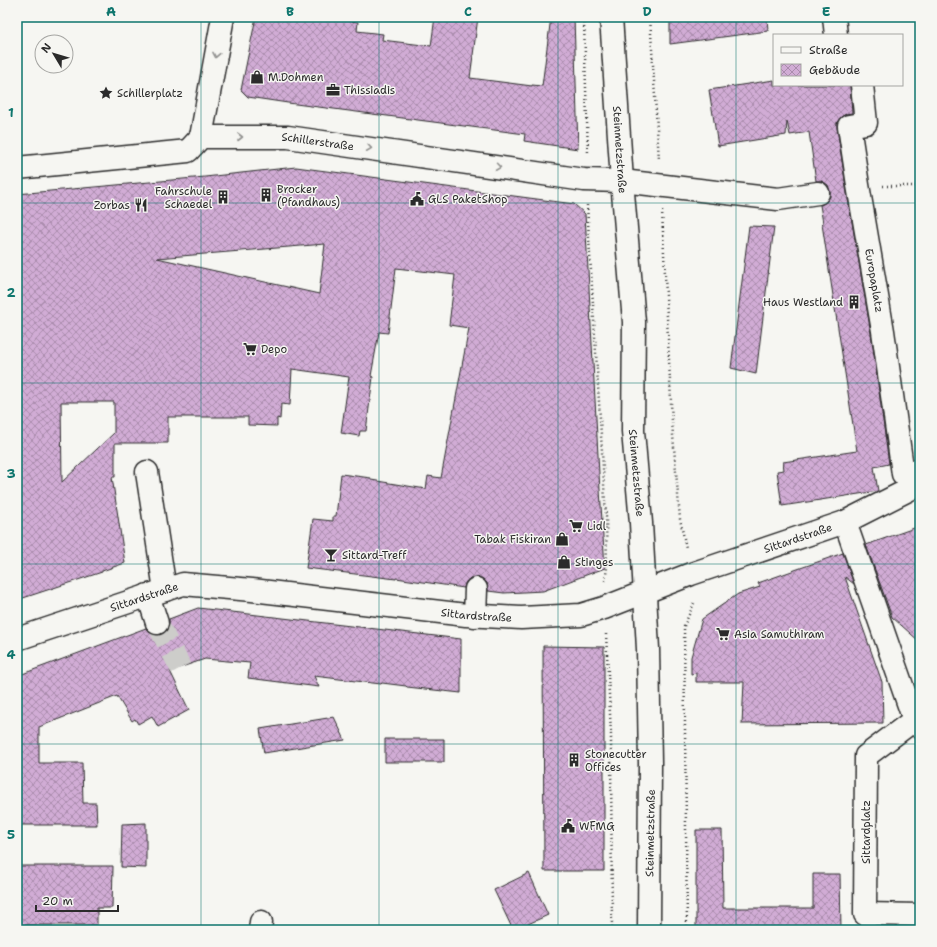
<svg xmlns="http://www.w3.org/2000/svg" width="937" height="947" font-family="'Shantell Sans',sans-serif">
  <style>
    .building { fill: url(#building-cross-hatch); stroke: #2b2b2b; fill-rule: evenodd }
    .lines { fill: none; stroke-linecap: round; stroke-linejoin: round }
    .minor-tunnel { stroke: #cdcdca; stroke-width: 22; stroke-dasharray: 22 11; stroke-linecap: butt }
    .minor-casing { stroke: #2b2b2b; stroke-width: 25 }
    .major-casing { stroke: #2b2b2b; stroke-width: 25 }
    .path { stroke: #2b2b2b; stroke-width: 2.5; stroke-dasharray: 1 3; stroke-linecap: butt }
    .minor { stroke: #f6f6f2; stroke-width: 22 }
    .major { stroke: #f6f6f2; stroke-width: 22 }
    .oneway { stroke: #90908e }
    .grid { fill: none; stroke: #0f766e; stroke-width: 1; stroke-opacity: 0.55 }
    .labels { text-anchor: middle; stroke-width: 3; stroke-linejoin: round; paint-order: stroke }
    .poi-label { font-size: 11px; fill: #2b2b2b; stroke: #f6f6f2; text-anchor: start }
    .street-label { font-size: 11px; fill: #2b2b2b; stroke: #f6f6f2 }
    .neatline { fill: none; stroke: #0f766e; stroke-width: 1.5 }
    .grid-label { font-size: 13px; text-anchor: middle; font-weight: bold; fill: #0f766e }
  </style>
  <defs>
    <pattern id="building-cross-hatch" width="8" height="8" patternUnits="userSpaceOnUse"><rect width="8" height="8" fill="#d1acd5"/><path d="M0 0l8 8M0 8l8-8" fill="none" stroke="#aa8cad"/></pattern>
  </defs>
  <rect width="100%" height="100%" fill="#f6f6f2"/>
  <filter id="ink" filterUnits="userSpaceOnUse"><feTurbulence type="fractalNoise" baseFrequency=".025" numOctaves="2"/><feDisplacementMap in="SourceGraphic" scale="8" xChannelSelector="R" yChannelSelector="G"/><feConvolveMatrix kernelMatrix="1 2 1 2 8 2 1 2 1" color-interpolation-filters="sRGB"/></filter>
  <g filter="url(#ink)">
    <path class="building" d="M256,17H323L358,22L357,31L383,34L382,40L431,46L435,17H478L470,78L532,86V85L542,86L551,17H574L578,149L524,141L525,134L288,103L248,97L241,90Z
      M670,17H767L768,31L670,44Z
      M774,80V85H850L852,113L846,114L841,117L837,122V128L846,187L871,333L889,464L874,467L878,491L782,506L777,471L784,470L783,462L857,451L822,224L823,223L820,205L826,202L830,197V192L828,185L822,181H816L809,132L790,135L787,121L786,135L718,146L709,90Z
      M296,167L574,204L585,214L599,474L605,568L543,591L504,593L488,591L487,583L483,579L477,577L470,578L466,582L464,588L396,578V579L306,568L313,519L333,521V516H336L341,474L371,478V480L426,489L428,476L441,478L469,328L449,325L455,275L396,268L388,333L379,332L371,376L373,377L366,431H360L359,436L341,433L349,377L292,369L290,405L281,404L280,419L277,418V426L248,425V417H168V443H115V477H112L125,563L102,571V572L17,600V194L205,177ZM325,244L319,294L157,258ZM61,402H114V433L62,482Z
      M749,226L774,227L756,374L731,368Z
      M920,526V642L892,617L866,545Z
      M843,553L854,584L845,577L882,682L883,723L742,724L744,682H696V673L691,674V657L702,619L738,594L760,587L758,583Z
      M198,608L461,639V693L407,687L406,686L382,683L381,684L314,676L319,687L248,678L250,663L205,659L170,671L189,710L158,727L152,716L138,724L135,719L132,721L117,696L39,727V763H82L83,803H96L97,825H17V676L146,628L149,632L154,635H161L166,631L169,626V619Z
      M543,646L604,647V871H544Z
      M334,717L345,740L264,753L260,729Z
      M385,739H444V762H385Z
      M146,823V868L121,867L122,824Z
      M696,830H722L723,908H813V874H840L841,930H696Z
      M17,866H113L112,908H97V925H17Z
      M529,873L548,915L515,930H513L494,890Z"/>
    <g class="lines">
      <path class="minor-tunnel" d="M157,623L181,668"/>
      <g class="minor-casing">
        <g id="minor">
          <path d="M834,17L836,35"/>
          <path id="s1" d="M862,85L866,123L849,126L858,185L883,331L903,474L920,470"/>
          <path d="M201,137L223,17"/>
          <path id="s2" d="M17,168L188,151L201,137H288L584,180L622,181L778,199L818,193"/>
          <path d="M147,472L165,590"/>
          <path d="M845,522L914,720L920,727"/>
          <path d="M148,595L157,623"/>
          <path d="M475,616L476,589"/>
          <path id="s3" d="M17,639L183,584L252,590L466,615L521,618L581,615L604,608L691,574L845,522L920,484"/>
          <path d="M914,720L866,756L865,914L920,915"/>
          <path d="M260,930L261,922"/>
        </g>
      </g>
      <g class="major-casing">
        <g id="major">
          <path id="s4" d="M611,17L622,181L634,322L633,431L641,523L648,649L650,763L649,930"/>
        </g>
      </g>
      <path class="path" d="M650,17L659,160
        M584,23L588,154
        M883,186H920
        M587,205L606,517L607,568L605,581
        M662,211L672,423L680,519L686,548
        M606,634L611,733L612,930
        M687,930L684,626L695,601"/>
      <use href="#minor" class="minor"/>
      <use href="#major" class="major"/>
    </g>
    <defs><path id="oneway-chevron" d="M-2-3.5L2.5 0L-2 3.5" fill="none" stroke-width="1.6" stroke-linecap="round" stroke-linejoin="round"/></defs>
    <g class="oneway">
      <use href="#oneway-chevron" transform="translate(216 55) rotate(100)"/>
      <use href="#oneway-chevron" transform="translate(240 137)"/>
      <use href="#oneway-chevron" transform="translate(369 148) rotate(8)"/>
      <use href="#oneway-chevron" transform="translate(498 167) rotate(8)"/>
    </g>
  </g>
  <path class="grid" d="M201,17V930M379,17V930M558,17V930M736,17V930M17,203H920M17,383H920M17,564H920M17,744H920"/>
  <defs>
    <g id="shop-bare" transform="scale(1.08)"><path d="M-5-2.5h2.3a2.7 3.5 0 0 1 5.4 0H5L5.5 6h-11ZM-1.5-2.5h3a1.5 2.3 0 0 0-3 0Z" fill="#2b2b2b" stroke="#f6f6f2" stroke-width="2.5" paint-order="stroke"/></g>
    <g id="office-bare" transform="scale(1.08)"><path d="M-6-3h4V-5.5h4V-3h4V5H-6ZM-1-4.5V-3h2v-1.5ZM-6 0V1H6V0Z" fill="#2b2b2b" stroke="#f6f6f2" stroke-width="2.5" paint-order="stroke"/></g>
    <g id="sight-bare" transform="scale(1.08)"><path d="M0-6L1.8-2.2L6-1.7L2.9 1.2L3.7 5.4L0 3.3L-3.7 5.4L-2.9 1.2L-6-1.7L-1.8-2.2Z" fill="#2b2b2b" stroke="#f6f6f2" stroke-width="2.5" paint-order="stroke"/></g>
    <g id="building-bare" transform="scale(1.08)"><path d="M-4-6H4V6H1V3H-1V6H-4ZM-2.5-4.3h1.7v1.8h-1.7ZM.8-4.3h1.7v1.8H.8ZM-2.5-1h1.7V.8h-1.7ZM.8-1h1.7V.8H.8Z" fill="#2b2b2b" stroke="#f6f6f2" stroke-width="2.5" paint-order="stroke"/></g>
    <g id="civic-bare" transform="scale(1.08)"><path d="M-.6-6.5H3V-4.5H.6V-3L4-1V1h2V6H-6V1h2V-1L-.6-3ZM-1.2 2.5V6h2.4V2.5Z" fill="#2b2b2b" stroke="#f6f6f2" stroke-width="2.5" paint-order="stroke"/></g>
    <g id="restaurant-bare" transform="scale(1.08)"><path d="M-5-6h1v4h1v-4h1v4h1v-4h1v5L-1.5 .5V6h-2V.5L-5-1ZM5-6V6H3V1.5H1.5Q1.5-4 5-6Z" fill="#2b2b2b" stroke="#f6f6f2" stroke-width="2.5" paint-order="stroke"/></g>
    <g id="supermarket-bare" transform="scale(1.08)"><path d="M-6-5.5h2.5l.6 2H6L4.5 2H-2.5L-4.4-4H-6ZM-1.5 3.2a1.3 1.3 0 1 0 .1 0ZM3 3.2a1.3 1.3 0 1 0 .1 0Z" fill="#2b2b2b" stroke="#f6f6f2" stroke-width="2.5" paint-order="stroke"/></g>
    <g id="bar-bare" transform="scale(1.08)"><path d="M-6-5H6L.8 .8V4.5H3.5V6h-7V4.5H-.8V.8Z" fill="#2b2b2b" stroke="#f6f6f2" stroke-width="2.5" paint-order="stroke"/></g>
  </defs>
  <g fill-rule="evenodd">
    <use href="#shop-bare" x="257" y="77"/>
    <use href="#office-bare" x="333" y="90"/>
    <use href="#sight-bare" x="106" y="93"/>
    <use href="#building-bare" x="266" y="195"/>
    <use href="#building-bare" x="223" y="197"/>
    <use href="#civic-bare" x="417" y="199"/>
    <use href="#restaurant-bare" x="141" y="205"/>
    <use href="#building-bare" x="854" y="302"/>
    <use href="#supermarket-bare" x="250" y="349"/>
    <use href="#supermarket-bare" x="576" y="526"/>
    <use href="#shop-bare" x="562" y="539"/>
    <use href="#bar-bare" x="331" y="555"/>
    <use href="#shop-bare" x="564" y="562"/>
    <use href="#supermarket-bare" x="723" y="634"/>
    <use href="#building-bare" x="574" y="760"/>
    <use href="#civic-bare" x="568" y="826"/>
  </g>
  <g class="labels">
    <g class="poi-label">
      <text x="268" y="81">M.Dohmen</text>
      <text x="344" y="94">Thissiadis</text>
      <text x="117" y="97">Schillerplatz</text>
      <text x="277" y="193">Brocker<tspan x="277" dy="13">(Pfandhaus)</tspan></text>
      <text x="212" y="195" text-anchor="end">Fahrschule<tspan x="212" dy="13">Schaedel</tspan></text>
      <text x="428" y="203">GLS PaketShop</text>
      <text x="130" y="209" text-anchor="end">Zorbas</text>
      <text x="843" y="306" text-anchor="end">Haus Westland</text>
      <text x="261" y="353">Depo</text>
      <text x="587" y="530">Lidl</text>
      <text x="551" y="543" text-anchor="end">Tabak Fiskiran</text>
      <text x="342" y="559">Sittard-Treff</text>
      <text x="575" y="566">Stinges</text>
      <text x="734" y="638">Asia Samuthiram</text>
      <text x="585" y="758">Stonecutter<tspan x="585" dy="13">Offices</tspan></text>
      <text x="579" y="830">WFMG</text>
    </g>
    <g class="street-label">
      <text dy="4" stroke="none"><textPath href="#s2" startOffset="308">Schillerstraße</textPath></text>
      <text dy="4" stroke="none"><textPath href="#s4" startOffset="133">Steinmetzstraße</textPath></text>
      <text dy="4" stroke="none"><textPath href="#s1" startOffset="212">Europaplatz</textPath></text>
      <text dy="4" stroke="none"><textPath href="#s4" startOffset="457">Steinmetzstraße</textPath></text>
      <text dy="4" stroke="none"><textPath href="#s3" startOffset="805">Sittardstraße</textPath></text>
      <text dy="4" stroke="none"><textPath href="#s3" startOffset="134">Sittardstraße</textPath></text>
      <text dy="4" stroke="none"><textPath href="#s3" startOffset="470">Sittardstraße</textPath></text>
      <text transform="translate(866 832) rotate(-90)" y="4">Sittardplatz</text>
      <text transform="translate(650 833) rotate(-89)" y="4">Steinmetzstraße</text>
    </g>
  </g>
  <rect width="937" height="947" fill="none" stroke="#f6f6f2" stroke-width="44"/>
  <rect x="773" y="34" width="130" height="52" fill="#f6f6f2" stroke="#a5a5a2"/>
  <rect x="781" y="47" width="20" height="6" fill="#f6f6f2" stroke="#a5a5a2"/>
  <text x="809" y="54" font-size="12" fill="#2b2b2b">Straße</text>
  <rect x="781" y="64" width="20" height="12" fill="url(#building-cross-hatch)" stroke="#a5a5a2"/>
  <text x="809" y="74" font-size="12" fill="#2b2b2b">Gebäude</text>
  <g transform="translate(54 54) rotate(308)"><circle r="19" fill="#f6f6f2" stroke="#a5a5a2"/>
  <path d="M0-3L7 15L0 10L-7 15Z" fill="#2b2b2b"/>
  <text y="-6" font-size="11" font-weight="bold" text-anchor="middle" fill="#2b2b2b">N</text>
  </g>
  <path d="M36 905v6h82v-6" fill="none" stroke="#2b2b2b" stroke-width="2"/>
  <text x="42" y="905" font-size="12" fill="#2b2b2b" stroke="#f6f6f2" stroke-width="3" paint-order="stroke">20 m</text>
  <rect x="22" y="22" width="893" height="903" class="neatline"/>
  <g class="grid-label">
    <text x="111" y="16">A</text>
    <text x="290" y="16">B</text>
    <text x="468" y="16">C</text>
    <text x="647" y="16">D</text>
    <text x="826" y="16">E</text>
    <text x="11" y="117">1</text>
    <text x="11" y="297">2</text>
    <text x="11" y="478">3</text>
    <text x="11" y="659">4</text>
    <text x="11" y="839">5</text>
  </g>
</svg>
